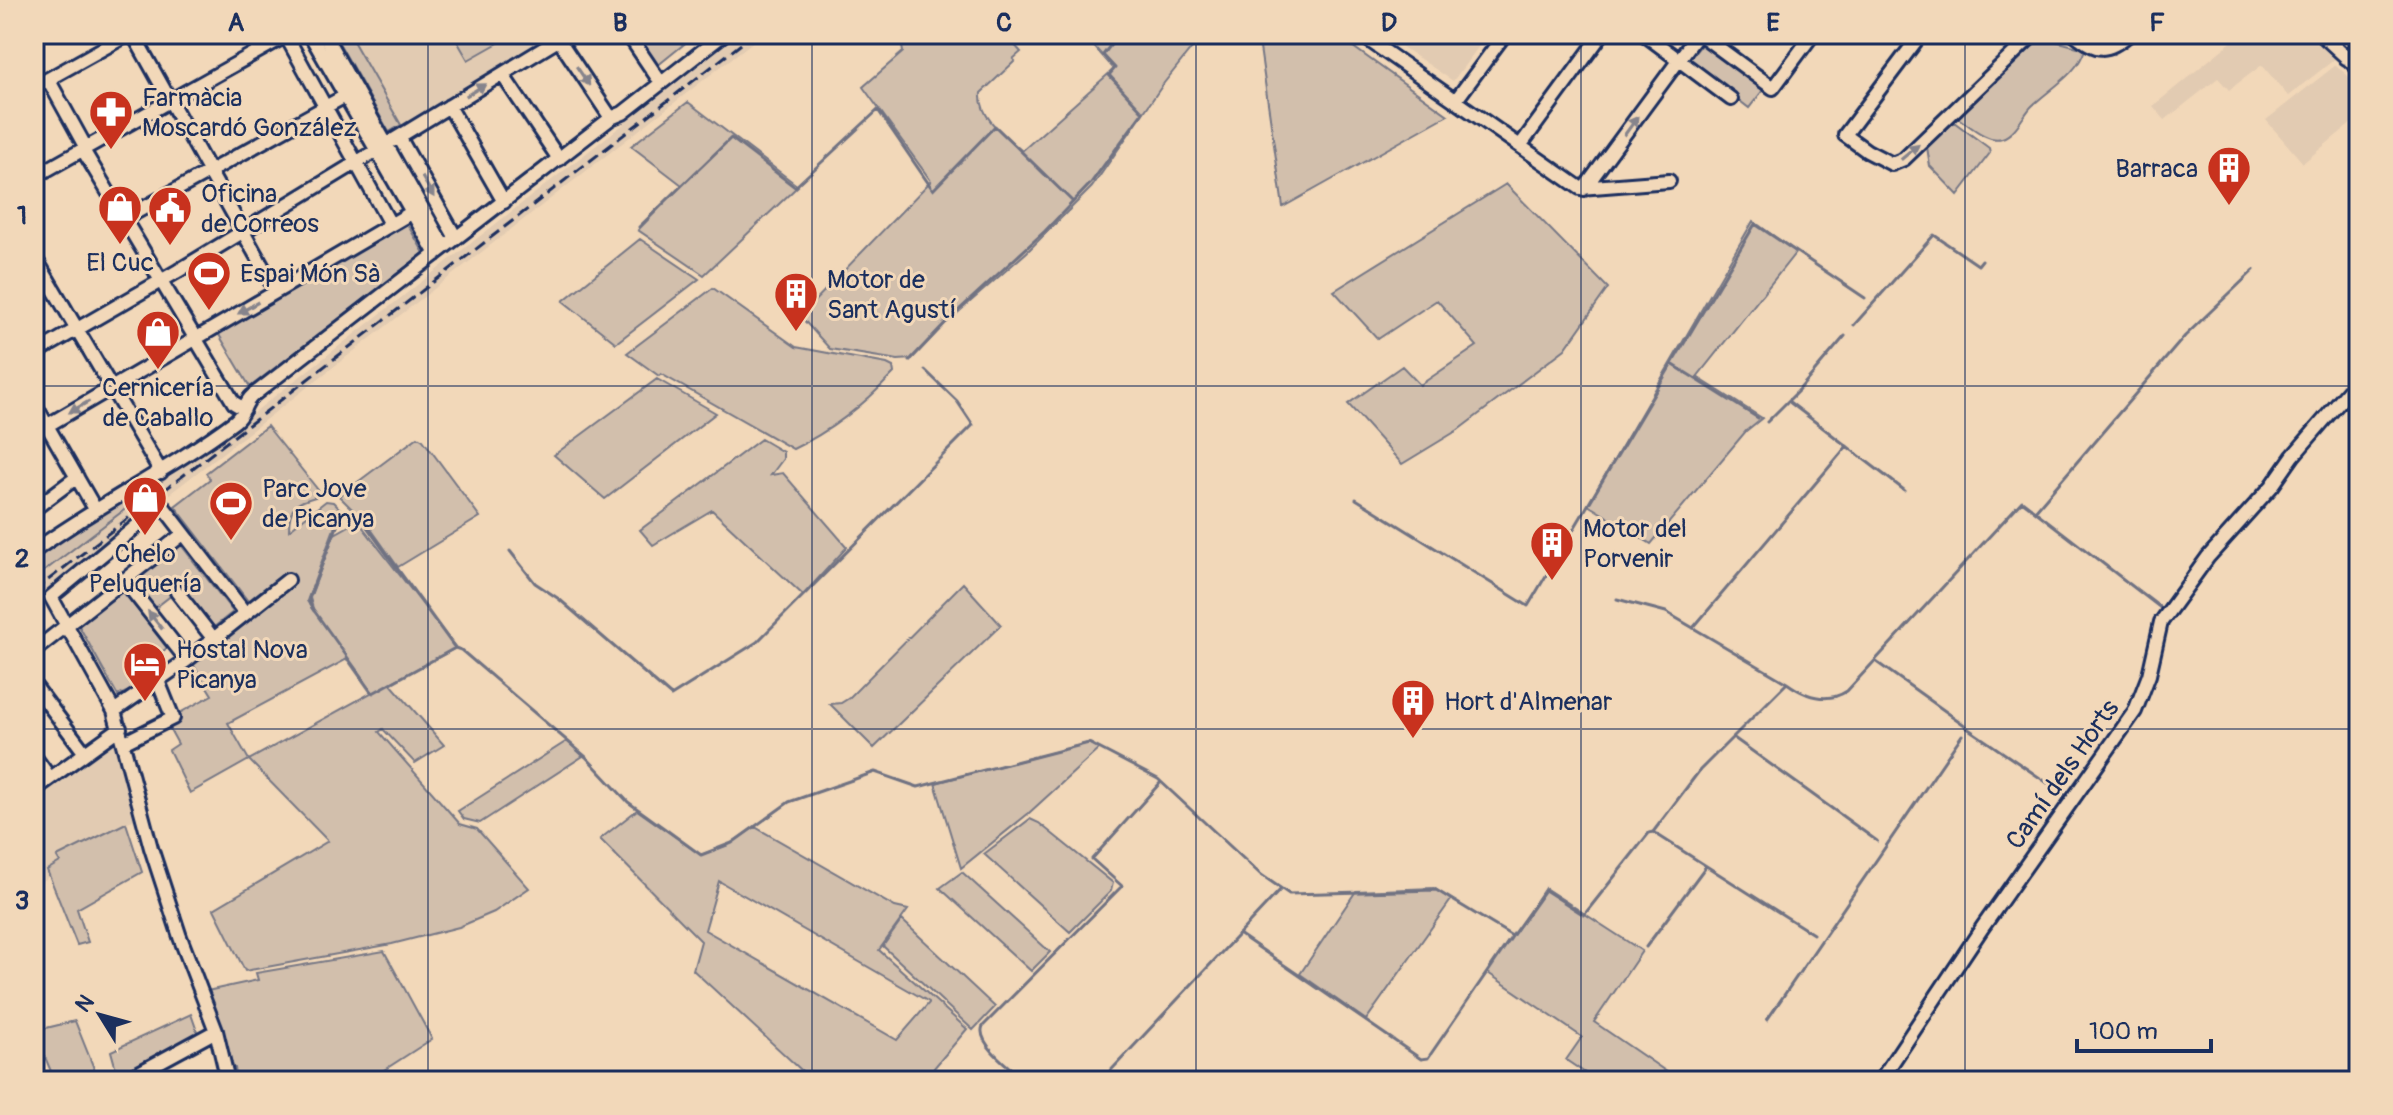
<svg xmlns="http://www.w3.org/2000/svg" width="2393" height="1115" font-family="Pangolin,sans-serif">
  <style>
    .built { fill: #e2cbb2 }
    .green { fill: #d2bfac; stroke: #767785; stroke-width: 2; fill-rule: evenodd }
    .lines { fill: none; stroke-linecap: round; stroke-linejoin: round }
    .stream { stroke: #707282; stroke-width: 3 }
    .minor-casing { stroke: #1b2f5e; stroke-width: 18 }
    .minor { stroke: #f2d8b9; stroke-width: 12 }
    .rail { stroke: #1b2f5e; stroke-width: 3; stroke-dasharray: 12 6; stroke-linecap: butt }
    .oneway { fill: #86848c }
    .grid { fill: none; stroke: #1b2f5e; stroke-width: 2; stroke-opacity: 0.55 }
    .labels { text-anchor: middle; stroke-width: 6; stroke-linejoin: round; paint-order: stroke }
    .poi-label { font-size: 26px; fill: #1b2f5e; stroke: #f2d8b9; text-anchor: start }
    .street-label { font-size: 26px; fill: #1b2f5e; stroke: #f2d8b9 }
    .neatline { fill: none; stroke: #1b2f5e; stroke-width: 3 }
    .grid-label { font-size: 26px; text-anchor: middle; font-weight: bold; fill: #1b2f5e }
  </style>
  <rect width="100%" height="100%" fill="#f2d8b9"/>
  <filter id="ink" filterUnits="userSpaceOnUse"><feTurbulence type="fractalNoise" baseFrequency=".0125" numOctaves="2"/><feDisplacementMap in="SourceGraphic" scale="16" xChannelSelector="R" yChannelSelector="G"/><feConvolveMatrix kernelMatrix="1 2 1 2 8 2 1 2 1" color-interpolation-filters="sRGB"/></filter>
  <g filter="url(#ink)">
    <path class="built" d="M349,34H547L550,38L401,125Z
      M739,34H763L34,599V579L252,414Z
      M1383,34H1488L1453,81Z
      M2241,34H2307L2335,59L2288,96L2262,65L2229,90L2218,78L2165,120L2153,106Z
      M2336,65L2359,86V117L2303,163L2266,120Z
      M120,728L142,818L130,821L57,856L60,862L51,875L34,888V790Z"/>
    <path class="green" d="M334,34H349L401,125L389,132Z
      M453,34H514L468,60Z
      M635,34H692L693,37L657,66Z
      M900,34H1005L1021,52L1013,59L1015,61L981,93C979,118 1005,136 1022,151L1114,69L1083,34H1203L1164,83L1092,187L1027,252L945,324L912,359L898,360L830,349L800,316L931,181L863,87L903,52Z
      M1258,34H1335L1448,115L1283,207Z
      M2041,37L2085,49C2078,74 2049,89 2031,107C2023,116 2014,135 2002,138C1988,143 1969,125 1958,118Z
      M1705,40L1766,86L1749,108L1688,61Z
      M688,102L798,186L704,275L638,230L682,185L631,146Z
      M1954,122L1989,148L1990,153L1958,195L1930,166L1927,147Z
      M1506,184L1608,288L1565,349L1458,430L1402,464L1348,404L1402,366L1420,385L1477,346L1437,300L1378,339L1334,291Z
      M1753,221L1796,252L1697,377L1762,418L1746,431L1651,544L1588,505Z
      M406,222L424,253L250,387L218,333Z
      M640,239L699,279L616,343L563,301Z
      M713,288L796,347L887,364L893,367L894,373C865,404 831,431 793,449L661,374L659,376L627,353Z
      M657,379L716,413L605,499L554,455Z
      M267,426L322,495C300,502 289,501 289,530L326,501L333,502L341,510L307,601L314,612L310,598L333,535L358,521L456,648L390,683L444,745L415,763L383,729L379,732L460,824L477,829L529,888L494,912L459,927L392,944L245,971L214,909L328,841L249,760L190,793L169,750L178,744L167,724L176,715L212,695L191,661L291,584L283,574L248,601L175,506L210,479L206,473ZM347,659L371,693L249,760L228,723Z
      M418,437L423,440L480,517L398,567L368,525L339,496Z
      M761,439L783,452V459L771,475L783,473L847,547L803,595L712,510L653,545L640,530Z
      M159,481H162L34,579V557L91,519Z
      M181,545L233,612L209,631L177,591L155,608L133,581Z
      M963,583L1001,625L874,748L830,704L841,703L849,698Z
      M122,590L167,648L143,666L151,676L137,687L118,696L78,624Z
      M567,741L583,756L480,823L464,819L458,811Z
      M1088,743L1099,749L1029,813L961,868L935,783Z
      M637,810L701,855L730,844L755,827L895,907L908,910L879,950L967,1029L923,1081H813L693,970L701,941L600,839ZM719,881L929,1002V1003L897,1040L705,930Z
      M1030,819L1039,823L1113,883L1111,891L1070,932L984,854Z
      M126,823L142,872L77,909L88,942L77,945L47,870L60,862L57,857Z
      M962,872L1050,952L1031,971L940,888Z
      M1434,888L1451,900L1366,1020L1300,974L1356,891Z
      M1545,888L1642,951L1594,1022L1680,1081H1597L1566,1060L1582,1037L1488,973Z
      M902,920L995,1007L973,1030L883,946Z
      M384,951L432,1039L367,1081H237L235,1068H231L229,1055L207,991L258,980L256,973Z
      M191,1014L199,1037L119,1080L111,1051Z
      M75,1021L99,1081H55L34,1031Z"/>
    <g class="lines">
      <path class="stream" d="M639,227L731,138L795,187L878,110L933,190L995,126L1073,202
        M1854,325L1934,235L1978,265L1982,260
        M909,361L948,320L1045,231L1091,183L1143,112L1109,75L1115,68L1103,55L1119,34
        M1672,364L1758,418
        M1788,401L1904,490
        M1767,422L1798,391L1845,336
        M1356,499L1528,606L1755,224L1865,298
        M2035,511L2185,336L2254,270
        M2236,517L2247,505
        M510,551L535,583L559,599L671,696L757,642L973,425L957,401L925,370
        M1617,599L1666,612L1787,683
        M1693,628L1847,446
        M455,648L357,513L342,514L309,598L310,605L373,693L455,648L461,650L586,757L628,802L701,855L732,843L789,802L875,772L918,787L1089,743L1158,779L1260,874L1289,894L1436,890L1512,936L1545,890L1584,915L1649,833L1653,832L1700,770L1787,683C1805,696 1827,704 1847,691L2022,501L2162,609L2176,591
        M1875,661L1966,726
        M1967,728L2068,797
        M2111,735L2129,708L2139,684L2152,636
        M1734,738L1877,841
        M1653,832L1813,934
        M1239,934L1421,1059L1428,1058L1512,936
        M1646,947L1706,866
        M1767,1020L1962,735
        M1026,1081C1013,1070 975,1043 983,1026L1122,886L1092,859L1161,782
        M1101,1081L1281,889"/>
      <g class="minor-casing">
        <path id="minor" d="M133,34L276,291
          M285,34L390,224
          M310,34L436,254
          M324,34L444,247
          M555,34L611,118
          M628,34L657,77
          M1360,34L1580,188L1669,181
          M1644,34L1731,99
          M1700,34L1773,88L1813,34
          M1921,34L1845,135L1867,151L1892,164L1904,159L2034,34
          M2075,34C2098,52 2106,53 2129,34
          M2321,34L2359,69
          M2346,58L2359,45
          M502,74L559,159
          M48,79L86,148
          M34,87L129,34
          M1456,100L1505,34
          M449,106L504,202
          M399,137L456,238
          M1520,146L1602,34
          M83,150L234,403L244,409
          M34,177L289,34
          M1584,189L1698,34
          M124,219L356,90
          M34,256L161,472
          M34,354L178,271L558,40
          M34,403L95,509
          M48,425L421,207
          M34,509L77,477
          M34,551C99,504 171,469 235,421C244,414 244,403 252,396L611,118L623,113L724,34
          M124,580L187,660
          M177,592L209,633
          M34,651L183,534
          M34,685L85,753
          M114,711L187,660L288,580
          M123,743L173,718L158,681
          M34,756L50,778
          M34,790L120,728
          M124,1081L216,1031
          M228,1081L216,1031L180,937L151,848L114,711L51,597L162,505L245,613
          M1880,1081L1982,928L2135,711L2149,675L2161,622L2208,557L2272,486L2293,456L2359,379"/>
      </g>
      <use href="#minor" class="minor"/>
      <path class="rail" d="M34,591L754,34"/>
    </g>
    <defs><path id="oneway-solid" d="M-6-.8H1V-3.2L6.5 0L1 3.2V.8H-6Z" transform="scale(2)"/></defs>
    <g class="oneway">
      <use href="#oneway-solid" transform="translate(583 76) rotate(56)"/>
      <use href="#oneway-solid" transform="translate(476 90) rotate(-31)"/>
      <use href="#oneway-solid" transform="translate(1631 126) rotate(-54)"/>
      <use href="#oneway-solid" transform="translate(1910 152) rotate(-40)"/>
      <use href="#oneway-solid" transform="translate(428 187) rotate(60)"/>
      <use href="#oneway-solid" transform="translate(248 308) rotate(150)"/>
      <use href="#oneway-solid" transform="translate(79 407) rotate(150)"/>
      <use href="#oneway-solid" transform="translate(155 620) rotate(-128)"/>
    </g>
  </g>
  <path class="grid" d="M428,34V1081M812,34V1081M1196,34V1081M1581,34V1081M1965,34V1081M34,386H2359M34,729H2359"/>
  <defs>
    <g id="pharmacy-pin" transform="scale(2.3)"><path d="M0 17L-7.5 6A9.5 9.5 0 1 1 7.5 6Z" fill="#c8321e" stroke="#f2d8b9"/><path d="M-2-6h4v4h4v4h-4v4h-4v-4h-4v-4h4Z" fill="#fff"/></g>
    <g id="building-pin" transform="scale(2.3)"><path d="M0 17L-7.5 6A9.5 9.5 0 1 1 7.5 6Z" fill="#c8321e" stroke="#f2d8b9"/><path d="M-4-6H4V6H1V3H-1V6H-4ZM-2.5-4.3h1.7v1.8h-1.7ZM.8-4.3h1.7v1.8H.8ZM-2.5-1h1.7V.8h-1.7ZM.8-1h1.7V.8H.8Z" fill="#fff"/></g>
    <g id="shop-pin" transform="scale(2.3)"><path d="M0 17L-7.5 6A9.5 9.5 0 1 1 7.5 6Z" fill="#c8321e" stroke="#f2d8b9"/><path d="M-5-2.5h2.3a2.7 3.5 0 0 1 5.4 0H5L5.5 6h-11ZM-1.5-2.5h3a1.5 2.3 0 0 0-3 0Z" fill="#fff"/></g>
    <g id="civic-pin" transform="scale(2.3)"><path d="M0 17L-7.5 6A9.5 9.5 0 1 1 7.5 6Z" fill="#c8321e" stroke="#f2d8b9"/><path d="M-.6-6.5H3V-4.5H.6V-3L4-1V1h2V6H-6V1h2V-1L-.6-3ZM-1.2 2.5V6h2.4V2.5Z" fill="#fff"/></g>
    <g id="stadium-pin" transform="scale(2.3)"><path d="M0 17L-7.5 6A9.5 9.5 0 1 1 7.5 6Z" fill="#c8321e" stroke="#f2d8b9"/><path d="M0-5a6.5 5 0 1 0 0 10a6.5 5 0 1 0 0-10ZM-3.5-1.8h7v3.6h-7Z" fill="#fff"/></g>
    <g id="hotel-pin" transform="scale(2.3)"><path d="M0 17L-7.5 6A9.5 9.5 0 1 1 7.5 6Z" fill="#c8321e" stroke="#f2d8b9"/><path d="M-6-4.5h1.5V1H6V5H4.5V3h-9V5H-6ZM-4 0a1.8 1.8 0 1 1 3.6 0ZM.5 0V-2.5h3Q6-2.5 6 0Z" fill="#fff"/></g>
  </defs>
  <g fill-rule="evenodd">
    <use href="#pharmacy-pin" x="111" y="112"/>
    <use href="#building-pin" x="2229" y="168"/>
    <use href="#shop-pin" x="120" y="207"/>
    <use href="#civic-pin" x="170" y="208"/>
    <use href="#stadium-pin" x="209" y="273"/>
    <use href="#building-pin" x="796" y="294"/>
    <use href="#shop-pin" x="158" y="332"/>
    <use href="#shop-pin" x="145" y="498"/>
    <use href="#stadium-pin" x="231" y="503"/>
    <use href="#building-pin" x="1552" y="543"/>
    <use href="#hotel-pin" x="145" y="664"/>
    <use href="#building-pin" x="1413" y="701"/>
  </g>
  <g class="labels">
    <g class="poi-label">
      <text x="142" y="106">Farmàcia<tspan x="142" dy="30">Moscardó González</tspan></text>
      <text x="2198" y="177" text-anchor="end">Barraca</text>
      <text x="201" y="202">Oficina<tspan x="201" dy="30">de Correos</tspan></text>
      <text x="120" y="271" text-anchor="middle">El Cuc</text>
      <text x="240" y="282">Espai Món Sà</text>
      <text x="827" y="288">Motor de<tspan x="827" dy="30">Sant Agustí</tspan></text>
      <text x="158" y="396" text-anchor="middle">Cernicería<tspan x="158" dy="30">de Caballo</tspan></text>
      <text x="262" y="497">Parc Jove<tspan x="262" dy="30">de Picanya</tspan></text>
      <text x="1583" y="537">Motor del<tspan x="1583" dy="30">Porvenir</tspan></text>
      <text x="145" y="562" text-anchor="middle">Chelo<tspan x="145" dy="30">Peluquería</tspan></text>
      <text x="176" y="658">Hostal Nova<tspan x="176" dy="30">Picanya</tspan></text>
      <text x="1444" y="710">Hort d'Almenar</text>
    </g>
    <g class="street-label">
      <text transform="translate(2062 774) rotate(-55)" y="9">Camí dels Horts</text>
    </g>
  </g>
  <rect width="2393" height="1115" fill="none" stroke="#f2d8b9" stroke-width="88"/>
  <g transform="translate(100 1015) rotate(307)" stroke="#f2d8b9" stroke-width="6" paint-order="stroke">
  <path d="M0-6L14 30L0 20L-14 30Z" fill="#1b2f5e"/>
  <text y="-12" font-size="22" font-weight="bold" text-anchor="middle" fill="#1b2f5e">N</text>
  </g>
  <path d="M2077 1039v12h134v-12" fill="none" stroke="#1b2f5e" stroke-width="4"/>
  <text x="2089" y="1039" font-size="24" fill="#1b2f5e" stroke="#f2d8b9" stroke-width="6" paint-order="stroke">100 m</text>
  <rect x="44" y="44" width="2305" height="1027" class="neatline"/>
  <g class="grid-label">
    <text x="236" y="31">A</text>
    <text x="620" y="31">B</text>
    <text x="1004" y="31">C</text>
    <text x="1389" y="31">D</text>
    <text x="1773" y="31">E</text>
    <text x="2157" y="31">F</text>
    <text x="22" y="224">1</text>
    <text x="22" y="567">2</text>
    <text x="22" y="909">3</text>
  </g>
</svg>
